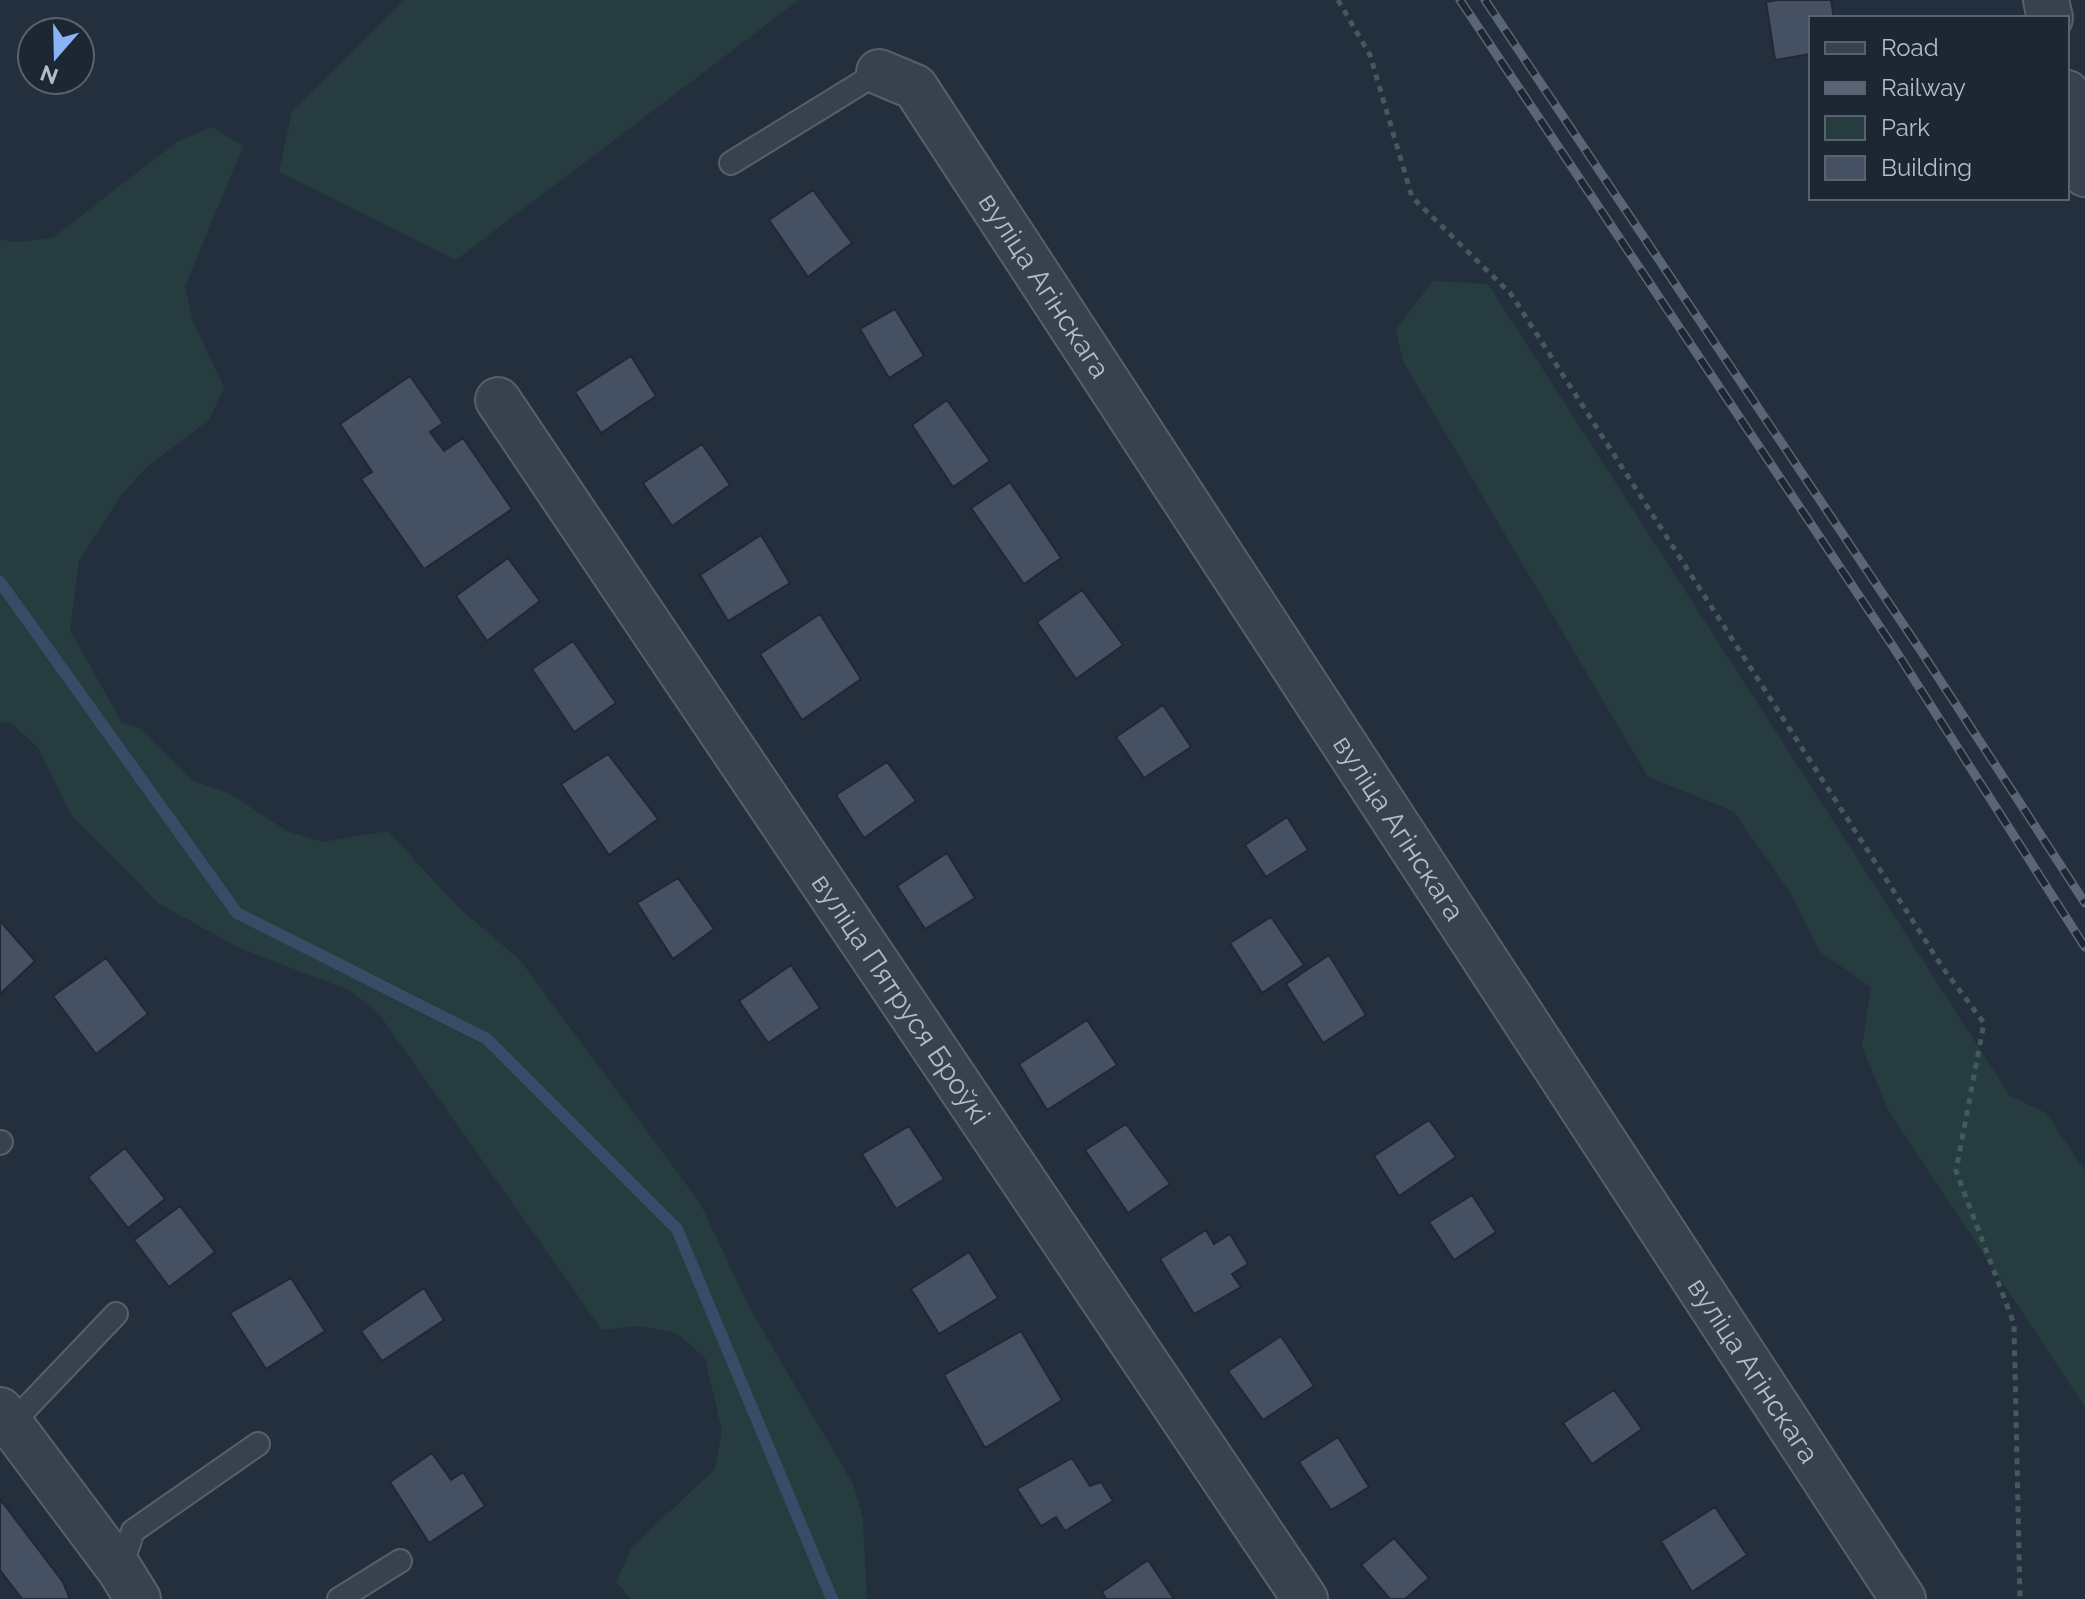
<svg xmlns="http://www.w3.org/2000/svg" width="2085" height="1599" font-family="Raleway,sans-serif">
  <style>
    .green { fill: #263c3f }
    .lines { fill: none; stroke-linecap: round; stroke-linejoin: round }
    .stream { stroke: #394c67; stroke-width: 12 }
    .building { fill: #455162; stroke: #1f2835; stroke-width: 2 }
    .lane-casing { stroke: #565f6c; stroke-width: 26 }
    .street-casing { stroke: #565f6c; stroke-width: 48 }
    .path { stroke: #44595c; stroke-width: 5; stroke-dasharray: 6 6; stroke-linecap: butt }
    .lane { stroke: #38414e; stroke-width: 22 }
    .street { stroke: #38414e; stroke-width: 44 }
    .rail-casing { stroke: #5a6575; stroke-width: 9 }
    .rail { stroke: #1d2633; stroke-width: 6; stroke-dasharray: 18; stroke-linecap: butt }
    .labels { text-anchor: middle; stroke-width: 8; stroke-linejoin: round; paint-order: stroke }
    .street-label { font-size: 28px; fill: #b4bcc9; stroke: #1d2633 }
  </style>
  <rect width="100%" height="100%" fill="#242f3e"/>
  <path class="green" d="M405,0H799L456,260L279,172L292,111Z
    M212,127L243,146L185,287L193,322L224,387L209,420L148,466L121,495L79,561L70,630L122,723L138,727L193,781L229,793L287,831L323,842L388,831L457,906L520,960L700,1203L750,1309L853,1484L863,1519L867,1599H631L616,1582L632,1547L715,1469L722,1431L705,1358L677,1333L639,1326L602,1330L379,1014L351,991L239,948L158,903L71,815L38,748L11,723L0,722V239L15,242L52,238L177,142Z
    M1433,281L1488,284L2010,1096L2046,1113L2085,1171V1407L1888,1110L1862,1047L1871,987L1820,952L1790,892L1733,811L1648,777L1403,361L1396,329Z"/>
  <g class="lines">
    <path class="stream" d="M0,582L237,913L487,1039L677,1229L832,1599"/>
  </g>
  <path class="building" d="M1777,0H1831L1834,18H1811V54L1775,60L1766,2Z
    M813,190L852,243L808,277L769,220Z
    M895,309L924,356L889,378L860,329Z
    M631,356L656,396L601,433L575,392Z
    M410,376L443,423L430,432L444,451L463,438L512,509L424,569L361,479L372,472L340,424Z
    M947,400L990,461L953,487L912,425Z
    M702,444L730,485L672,526L643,483Z
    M1010,482L1061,558L1024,584L971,508Z
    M761,535L790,583L728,621L700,575Z
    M508,558L540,601L487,641L456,596Z
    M1082,590L1123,645L1076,679L1037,622Z
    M820,614L861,679L802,720L760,654Z
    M573,641L616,703L574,732L532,669Z
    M1163,705L1191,747L1144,778L1116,737Z
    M608,754L658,819L609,855L561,784Z
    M887,762L916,801L864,838L836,795Z
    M1287,817L1308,850L1266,877L1245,845Z
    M947,853L975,898L925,929L897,886Z
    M678,878L714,929L673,959L637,903Z
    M1271,917L1304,965L1262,993L1230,943Z
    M0,921L35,961L0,994Z
    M1329,955L1366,1015L1323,1043L1286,984Z
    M106,958L148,1014L96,1054L53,996Z
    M791,965L820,1008L768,1043L739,1001Z
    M1087,1020L1117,1065L1047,1110L1019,1064Z
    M1429,1120L1456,1157L1399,1196L1374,1156Z
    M1126,1124L1170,1184L1128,1213L1085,1150Z
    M909,1126L944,1179L896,1209L862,1154Z
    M125,1148L165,1199L128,1228L88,1177Z
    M1472,1195L1496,1232L1454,1260L1429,1222Z
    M180,1206L215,1252L169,1287L134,1240Z
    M1206,1230L1214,1244L1230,1234L1248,1264L1232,1274L1241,1287L1194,1314L1160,1259Z
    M969,1252L998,1298L939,1334L911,1289Z
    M291,1278L325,1331L266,1369L230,1313Z
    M424,1288L444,1320L382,1361L361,1331Z
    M1021,1331L1062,1400L985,1448L944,1375Z
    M1281,1336L1314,1386L1263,1420L1228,1371Z
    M1614,1390L1642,1429L1592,1464L1563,1423Z
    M1338,1437L1369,1487L1331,1510L1299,1462Z
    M432,1453L451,1480L463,1472L485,1506L429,1543L390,1482Z
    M1072,1458L1090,1486L1101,1482L1113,1501L1065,1531L1056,1517L1041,1526L1017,1489Z
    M0,1499L63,1582L70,1599H22L0,1570Z
    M1715,1507L1747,1555L1692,1592L1661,1541Z
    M1394,1538L1429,1578L1405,1599H1390L1361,1565Z
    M1148,1560L1174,1599H1106L1102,1592Z"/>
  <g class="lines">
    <g class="lane-casing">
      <path id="lane" d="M731,163L879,72
        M0,1143L1,1142
        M11,1424L116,1314
        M120,1570L133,1531L258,1444
        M339,1599L400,1561"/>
    </g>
    <g class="street-casing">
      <g id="street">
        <path d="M2046,0L2050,18"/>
        <path id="s1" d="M879,72L915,87L1903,1599"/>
        <path d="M2067,93L2085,174"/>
        <path id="s2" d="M498,400L1305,1599"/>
        <path d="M0,1410L120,1570L138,1599"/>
      </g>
    </g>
    <path class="path" d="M1338,0L1370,55L1412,197L1511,294L1943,968L1984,1023L1956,1171L2014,1324L2020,1599"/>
    <use href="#lane" class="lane"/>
    <use href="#street" class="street"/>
    <g class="rail-casing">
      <path id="rail" d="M1460,0L1894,648L2085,947
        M1485,0L1923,654L2085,903"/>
    </g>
    <use href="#rail" class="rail"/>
  </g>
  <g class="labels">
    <g class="street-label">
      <text dy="10" stroke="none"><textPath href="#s1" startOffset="276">вуліца Агінскага</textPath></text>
      <text dy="10" stroke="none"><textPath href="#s1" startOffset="924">вуліца Агінскага</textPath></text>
      <text dy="10" stroke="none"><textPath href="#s2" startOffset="722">вуліца Пятруся Броўкі</textPath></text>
      <text dy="10" stroke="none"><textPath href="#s1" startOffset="1572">вуліца Агінскага</textPath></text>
    </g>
  </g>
  <rect x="1809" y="16" width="260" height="184" fill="#1d2633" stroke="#59626f" stroke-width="2"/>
  <rect x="1825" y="42" width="40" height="12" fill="#38414e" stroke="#59626f" stroke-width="2"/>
  <text x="1881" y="56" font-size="24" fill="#b4bcc9">Road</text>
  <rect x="1825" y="82" width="40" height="12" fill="#5a6575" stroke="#59626f" stroke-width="2"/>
  <text x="1881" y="96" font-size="24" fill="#b4bcc9">Railway</text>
  <rect x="1825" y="116" width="40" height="24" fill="#263c3f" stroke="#59626f" stroke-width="2"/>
  <text x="1881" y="136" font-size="24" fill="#b4bcc9">Park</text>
  <rect x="1825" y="156" width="40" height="24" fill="#455162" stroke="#59626f" stroke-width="2"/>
  <text x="1881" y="176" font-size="24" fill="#b4bcc9">Building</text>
  <g transform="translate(56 56) rotate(200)"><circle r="38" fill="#1d2633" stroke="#59626f" stroke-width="2"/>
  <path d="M0-6L14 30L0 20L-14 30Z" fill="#8ab4f8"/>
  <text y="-12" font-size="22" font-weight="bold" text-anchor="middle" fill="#b4bcc9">N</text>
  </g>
</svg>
